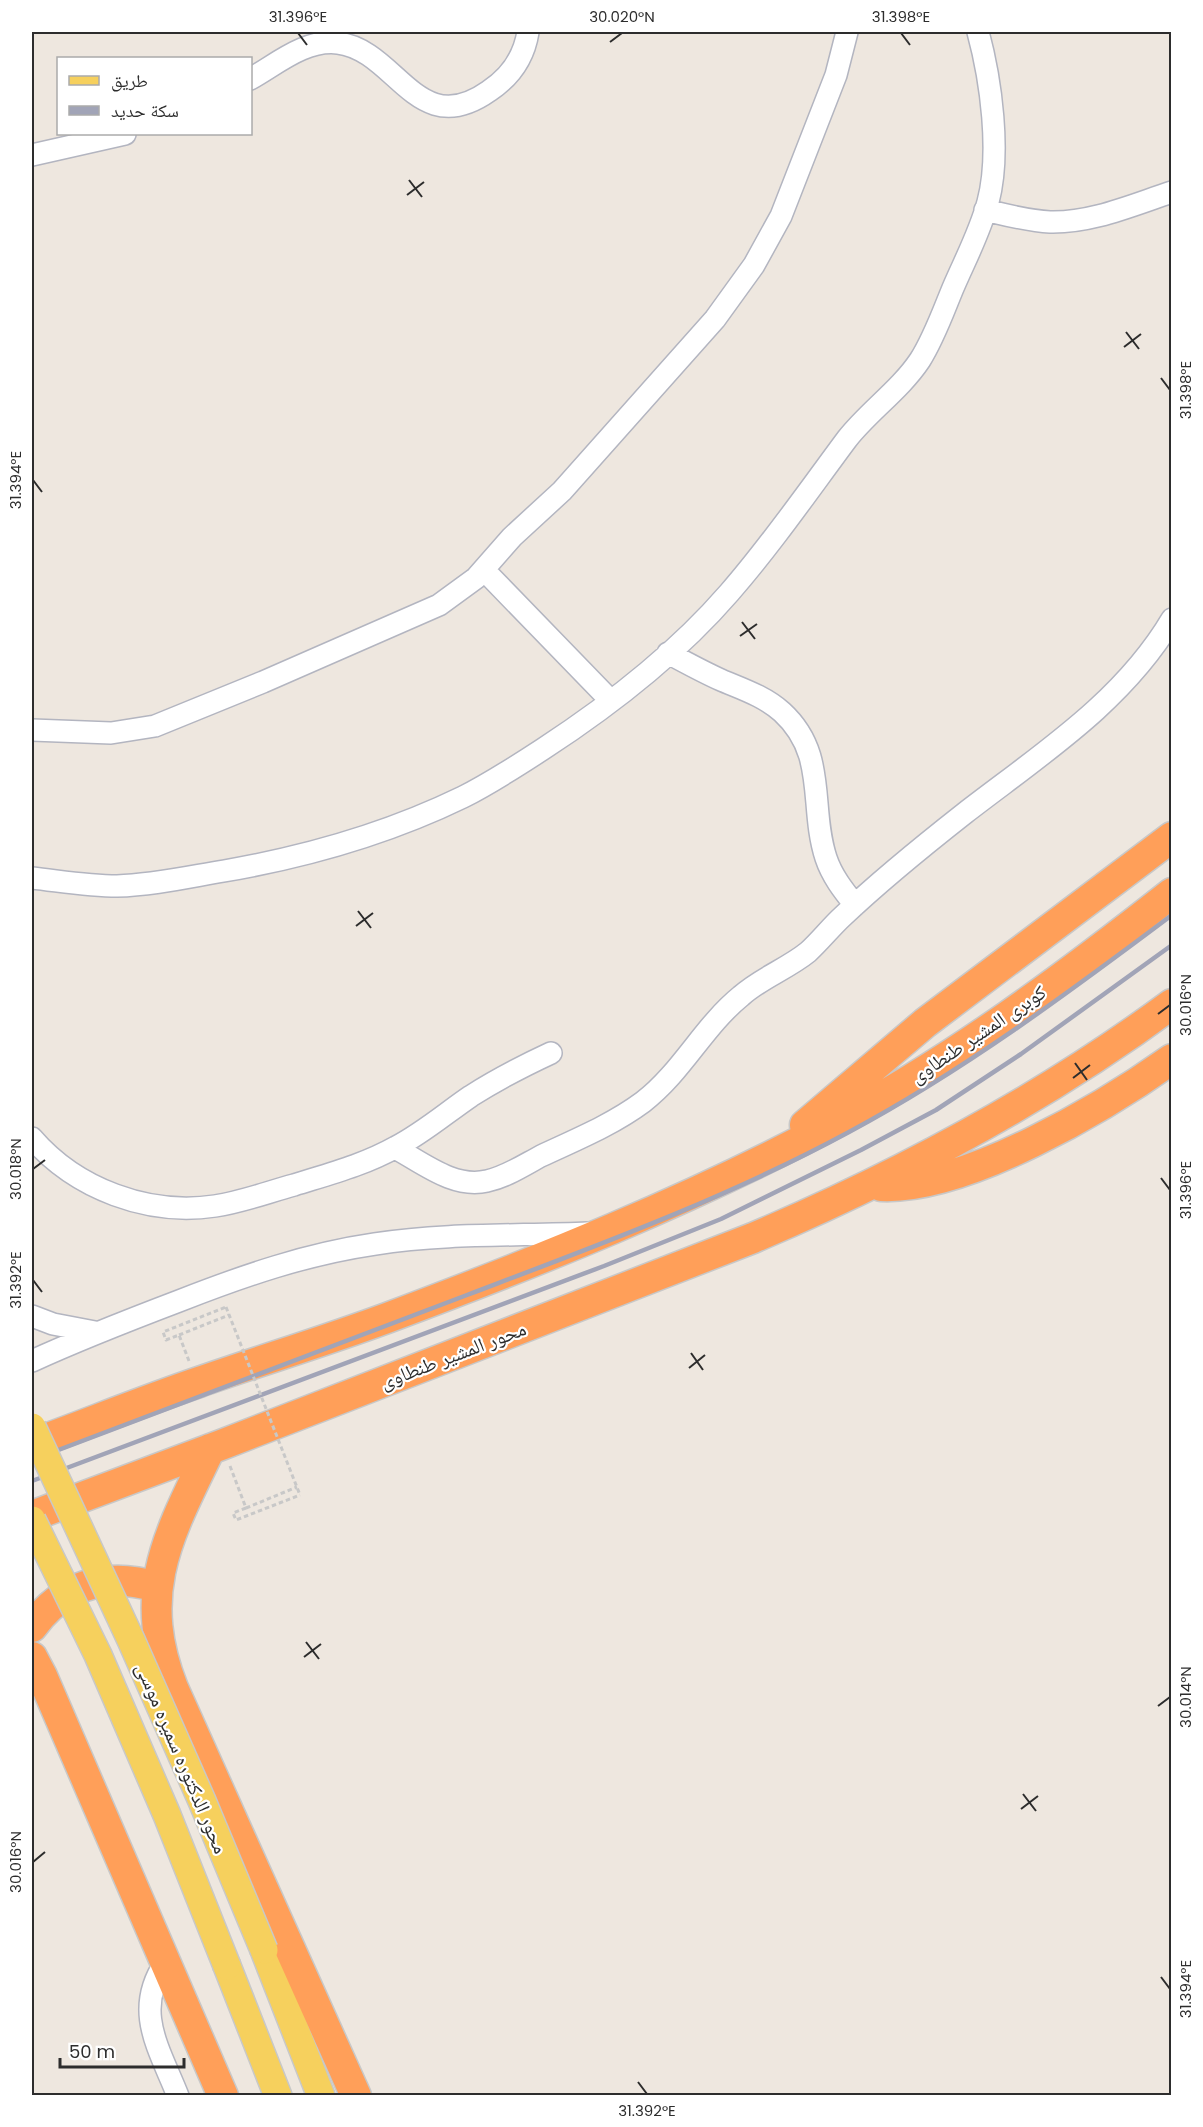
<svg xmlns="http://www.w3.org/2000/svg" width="1203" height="2127" font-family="Poppins,'Noto Naskh Arabic',sans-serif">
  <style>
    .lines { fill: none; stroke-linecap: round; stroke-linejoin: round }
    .minor-casing { stroke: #b3b5c0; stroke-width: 24 }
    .major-casing { stroke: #c8c8c8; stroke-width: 30 }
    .highway-casing { stroke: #c8c8c8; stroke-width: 33 }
    .path { stroke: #c8c8c8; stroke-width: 3; stroke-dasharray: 4.5 3; stroke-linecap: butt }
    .minor { stroke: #fff; stroke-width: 21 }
    .major { stroke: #f6d05d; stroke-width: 27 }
    .highway { stroke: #ff9f59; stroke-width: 30 }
    .rail { stroke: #a1a4b7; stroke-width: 4.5 }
    .major-bridge-casing { stroke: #c8c8c8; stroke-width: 30; stroke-linecap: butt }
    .path-bridge { stroke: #c8c8c8; stroke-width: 3; stroke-dasharray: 4.5 3; stroke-linecap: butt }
    .major-bridge { stroke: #f6d05d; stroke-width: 27 }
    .ticks { fill: none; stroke: #2d2d2d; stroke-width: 2 }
    .labels { text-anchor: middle; stroke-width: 4.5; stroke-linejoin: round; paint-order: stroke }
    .street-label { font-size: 20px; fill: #2d2d2d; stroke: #fff }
    .neatline { fill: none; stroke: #2d2d2d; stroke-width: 2 }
    .ticks-label { font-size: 15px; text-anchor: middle; fill: #2d2d2d }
  </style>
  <rect width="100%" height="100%" fill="#eee7df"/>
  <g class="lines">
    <g class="minor-casing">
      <path id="minor" d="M250,79C277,64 305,39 338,43C397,50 417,142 489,91C510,77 524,57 528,32
        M32,155L125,134
        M985,210C1006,215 1028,221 1050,222C1092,223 1132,205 1172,192
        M484,570L611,701
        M668,653C685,662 703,672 721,680C742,689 764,696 782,712C828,754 809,806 826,858C832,876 843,890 855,905
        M32,730L111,733L155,726L263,682L439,605L476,578L512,537L562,491L715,319L754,265L781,216L836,75L847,32
        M32,878C60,881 88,886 117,886C153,885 188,877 224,871C305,857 389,833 463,797C491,783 517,766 543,749C609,706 677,653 729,593C771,545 809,490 847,439C869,411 900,390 920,360C934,338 943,312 953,288C965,260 980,232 988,202C1001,153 991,80 978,32
        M32,1138C76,1189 148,1216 215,1206C242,1202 268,1192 294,1185C329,1174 364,1165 396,1147C423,1133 446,1113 471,1096C496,1080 523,1066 551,1053
        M395,1148C423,1163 454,1189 487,1181C506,1177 524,1165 541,1156C575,1140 612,1125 643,1102C682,1072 703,1027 741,996C761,978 787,969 808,952C820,941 831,927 843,916C882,879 923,846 965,813C1040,755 1123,702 1172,619
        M32,1316L53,1324L95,1332
        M32,1361C80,1339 129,1320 179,1301C243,1276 306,1254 375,1244C445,1233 517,1236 588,1233
        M165,1963C133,2011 159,2048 178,2096"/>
    </g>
    <g class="major-casing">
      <path id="major" d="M264,1950L321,2096
        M227,1966L278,2096"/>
    </g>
    <g class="highway-casing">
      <path id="highway" d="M805,1125L925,1023L1172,837
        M881,1186C965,1190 1103,1108 1172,1059
        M32,1444C87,1424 143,1401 199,1382C262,1360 325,1341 387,1318C539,1261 691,1200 833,1124C955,1059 1064,978 1172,893
        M210,1449C169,1534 135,1592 173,1688L356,2096
        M32,1516L221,1445L753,1238C901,1175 1042,1100 1172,1004
        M32,1627C63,1584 107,1572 157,1587
        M32,1657L42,1676L223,2096"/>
    </g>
    <path class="path" d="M179,1335L229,1315
      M189,1361L179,1335L166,1340L163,1332L226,1307
      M230,1466L246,1508L233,1513L236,1520L300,1495
      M246,1508L297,1487"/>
    <use href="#minor" class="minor"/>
    <use href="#major" class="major"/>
    <use href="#highway" class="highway"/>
    <path class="rail" d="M32,1460C177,1405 322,1350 467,1295C596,1246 727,1198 849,1132C963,1071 1068,993 1172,915
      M32,1481L604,1266L721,1219L861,1150L936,1110L1021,1054L1172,945"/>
    <g class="major-bridge-casing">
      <path id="major-bridge" d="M32,1427L131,1640L202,1801L264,1950
        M32,1520L98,1655L167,1815L227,1966"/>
    </g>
    <path class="path-bridge" d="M226,1307L300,1495"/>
    <use href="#major-bridge" class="major-bridge"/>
  </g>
  <path class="ticks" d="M298,33L307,45M901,33L910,45M610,42L622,33M409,180L422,197M407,195L424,182M1126,332L1139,349M1124,347L1141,334M1161,378L1170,390M33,480L42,492M742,622L755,639M740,636L757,624M358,911L371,928M356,926L373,913M1158,1014L1170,1005M1075,1063L1087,1080M1073,1078L1090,1065M33,1169L45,1160M1161,1178L1170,1190M33,1280L42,1292M691,1353L703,1370M689,1368L705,1355M306,1642L319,1659M304,1657L321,1644M1158,1706L1170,1697M1023,1794L1036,1811M1021,1809L1038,1796M33,1862L45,1852M1161,1977L1170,1989M638,2082L647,2094"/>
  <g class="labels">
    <g class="street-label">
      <text transform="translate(978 1034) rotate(-34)" y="7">كوبرى المشير طنطاوى</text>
      <text transform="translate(453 1355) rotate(-21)" y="7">محور المشير طنطاوى</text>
      <text transform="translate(182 1758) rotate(67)" y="7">محور الدكتوره سميره موسى</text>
    </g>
  </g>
  <rect width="1203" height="2127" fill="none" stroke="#ffffff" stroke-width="66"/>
  <rect x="57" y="57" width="195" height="78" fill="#ffffff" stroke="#ababab" stroke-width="1.5"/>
  <rect x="69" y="76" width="30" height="9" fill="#f6d05d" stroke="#ababab" stroke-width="1.5"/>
  <text x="111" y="87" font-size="18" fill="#2d2d2d">طريق</text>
  <rect x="69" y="106" width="30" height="9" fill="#a1a4b7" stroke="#ababab" stroke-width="1.5"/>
  <text x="111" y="117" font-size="18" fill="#2d2d2d">سكة حديد</text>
  <path d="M60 2058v9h124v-9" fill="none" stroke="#2d2d2d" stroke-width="3"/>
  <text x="69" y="2058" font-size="18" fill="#2d2d2d" stroke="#ffffff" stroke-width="4.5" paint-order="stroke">50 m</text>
  <rect x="33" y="33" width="1137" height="2061" class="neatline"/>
  <g class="ticks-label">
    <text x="298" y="22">31.396°E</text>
    <text x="622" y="22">30.020°N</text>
    <text x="901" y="22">31.398°E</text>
    <text transform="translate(1186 390) rotate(-90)" y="5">31.398°E</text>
    <text transform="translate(16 480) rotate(-90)" y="5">31.394°E</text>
    <text transform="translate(1186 1005) rotate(-90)" y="5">30.016°N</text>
    <text transform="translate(16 1169) rotate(-90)" y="5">30.018°N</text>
    <text transform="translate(1186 1190) rotate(-90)" y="5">31.396°E</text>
    <text transform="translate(16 1280) rotate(-90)" y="5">31.392°E</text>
    <text transform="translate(1186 1697) rotate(-90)" y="5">30.014°N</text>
    <text transform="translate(16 1862) rotate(-90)" y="5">30.016°N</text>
    <text transform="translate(1186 1989) rotate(-90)" y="5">31.394°E</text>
    <text x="647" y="2116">31.392°E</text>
  </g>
</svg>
